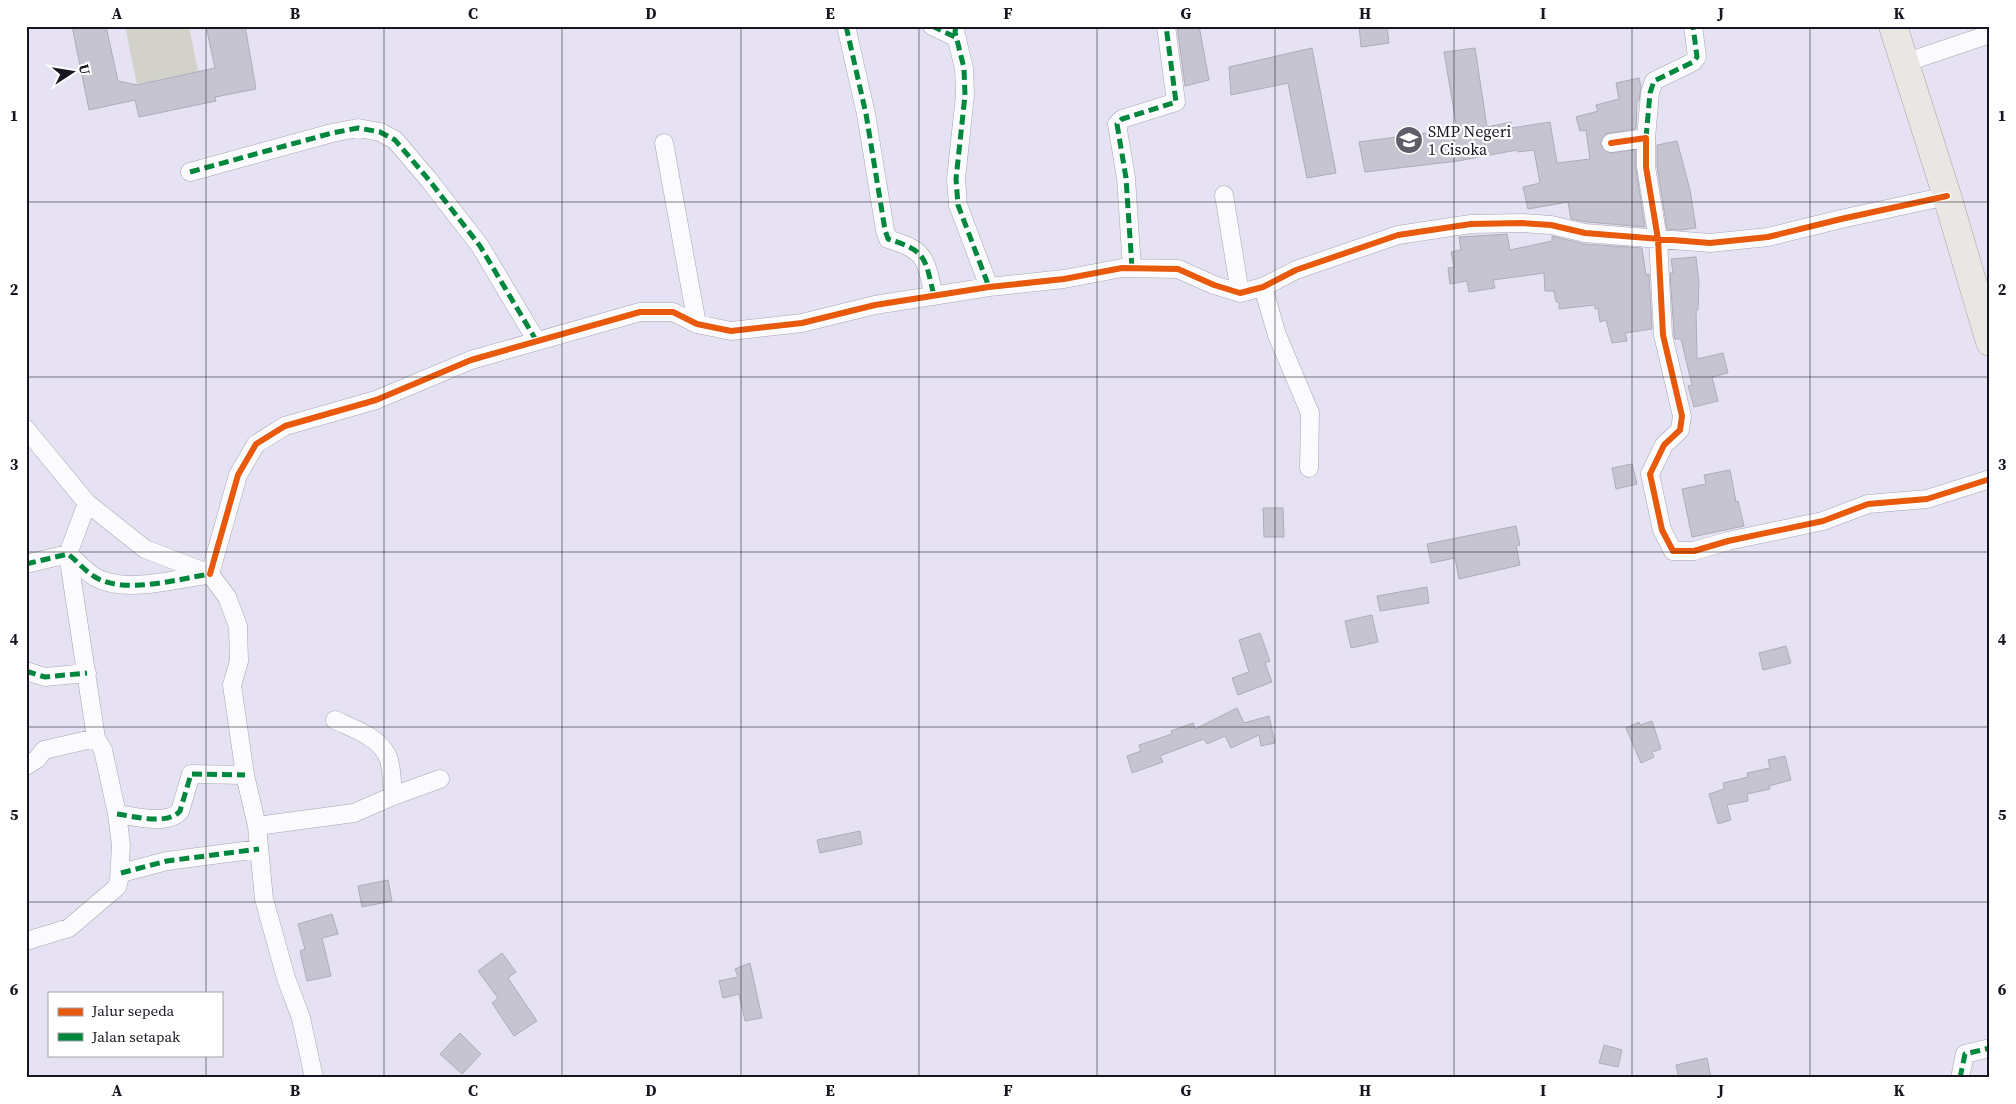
<svg xmlns="http://www.w3.org/2000/svg" width="2016" height="1104" font-family="'Source Serif 4',serif">
  <style>
    .garden { fill: #d2d2ca }
    .building { fill: #c7c4d1; stroke: #afacb9 }
    .lines { fill: none; stroke-linecap: round; stroke-linejoin: round }
    .minor-casing { stroke: #a7a4b1; stroke-width: 19 }
    .primary-casing { stroke: #a6a2a0; stroke-width: 29 }
    .minor { stroke: #fbfbfd; stroke-width: 18 }
    .primary { stroke: #e9e6e3; stroke-width: 28 }
    .quiet { stroke: #00873e; stroke-width: 5; stroke-dasharray: 10 5; stroke-linecap: butt }
    .cycleway-casing { stroke: #fff; stroke-width: 9 }
    .cycleway { stroke: #e8590c; stroke-width: 6 }
    .grid { fill: none; stroke: #17151f; stroke-width: 1; stroke-opacity: 0.55 }
    .labels { text-anchor: middle; stroke-width: 4.5; stroke-linejoin: round; paint-order: stroke }
    .poi-label { font-size: 16px; fill: #17151f; stroke: #fff; text-anchor: start }
    .neatline { fill: none; stroke: #17151f; stroke-width: 2 }
    .grid-label { font-size: 16px; text-anchor: middle; font-weight: bold; fill: #17151f }
  </style>
  <rect width="100%" height="100%" fill="#e6e2f3"/>
  <path class="garden" d="M125,26H189L198,71L137,85Z"/>
  <path class="building" d="M72,26H106L118,81L137,85L215,68L206,26H245L256,89L215,97L216,101L139,117L135,100L89,110Z
    M1177,26H1199L1209,80L1185,86Z
    M1359,26H1387L1389,43L1361,47Z
    M1312,48L1336,173L1307,178L1288,83L1231,95L1229,67Z
    M1475,48L1487,127L1511,122V128L1550,122L1557,163L1590,159L1586,130L1580,131L1576,117L1598,111L1596,105L1619,99L1616,83L1639,78L1641,87L1639,101H1637L1636,129L1605,134L1600,144L1608,153L1635,150L1636,169L1645,227L1587,222L1571,219L1568,202L1528,209L1523,187L1540,183L1534,150L1518,152L1517,150L1458,161L1365,172L1359,142L1457,129L1444,52Z
    M1677,141L1690,190L1696,228L1681,230L1667,229L1657,166V145Z
    M1507,234L1510,250L1552,241V236L1584,244L1642,248L1646,275L1649,274L1652,329L1625,333L1627,341L1612,343L1606,320L1600,322L1598,308L1595,309V305L1559,309V302H1556L1554,291H1545L1544,273L1493,280L1495,288L1469,292L1467,281L1450,284L1448,268L1454,267L1451,252L1461,250L1459,237Z
    M1696,257L1699,283L1698,310H1696L1697,359L1723,353L1728,373L1712,377L1718,401L1694,407L1688,386L1692,385L1681,339H1675L1674,334L1670,273H1673L1671,259Z
    M1632,464L1637,484L1616,489L1612,468Z
    M1730,470L1736,502L1738,501L1744,526L1692,537L1682,489L1706,484L1704,475Z
    M1263,508H1283L1284,537H1264Z
    M1516,526L1520,545L1516,546L1520,565L1459,579L1455,558L1431,563L1427,544Z
    M1427,587L1429,603L1380,611L1377,596Z
    M1372,615L1378,642L1351,648L1345,621Z
    M1260,633L1270,661L1265,663L1272,682L1238,695L1232,678L1249,672L1239,640Z
    M1786,646L1791,663L1763,670L1759,653Z
    M1237,708L1244,723L1269,716L1275,743L1261,746L1259,735L1231,748L1225,736L1207,744L1204,739L1160,756L1163,762L1132,773L1127,756L1141,751L1139,745L1172,734L1171,731L1193,723L1195,729Z
    M1652,721L1661,749L1652,752L1654,757L1641,763L1626,728L1639,722L1640,725Z
    M1785,756L1791,780L1769,786L1770,789L1747,794L1748,801L1727,805L1731,820L1718,824L1709,794L1724,789L1723,783L1748,777L1747,773L1770,768L1768,760Z
    M860,831L862,844L820,853L817,840Z
    M388,880L392,901L362,907L358,886Z
    M332,914L338,934L322,938L331,976L307,981L300,951L305,949L298,924Z
    M502,953L516,972L508,978L537,1021L514,1036L492,1003L498,998L478,971Z
    M750,963L762,1018L745,1021L739,994L723,998L719,981L738,977L735,969Z
    M460,1033L481,1054L462,1074L440,1054Z
    M1604,1045L1622,1050L1618,1067L1599,1063Z
    M1707,1058L1711,1078H1679L1676,1065Z"/>
  <g class="lines">
    <g class="minor-casing">
      <path id="minor" d="M846,26L866,114L885,230L888,239C927,251 925,258 934,296
        M932,26L957,38
        M956,26L955,32L964,68L965,95L956,179L958,205L989,287
        M1904,63L1990,34
        M1646,138L1650,93L1654,81L1693,62L1697,57L1693,26
        M664,143L697,324
        M1611,143L1646,138V167L1658,239L1663,335L1682,416L1680,430L1664,445L1650,474L1662,530L1673,551H1694L1728,541L1823,521L1868,504L1927,499L1990,479
        M190,172L332,133L358,128L380,132L395,140L429,180L480,246L536,340
        M1224,195L1240,293
        M1132,268L1126,178L1117,124L1122,119L1176,102L1166,26
        M1263,287L1277,335L1310,413L1309,468
        M26,429L87,503L145,549L210,574L227,597L238,626L239,661L232,685L245,775L257,826L264,899L286,978L301,1018L314,1078
        M26,564L68,554C77,561 85,571 95,577C124,594 175,579 207,575
        M210,574L238,475L256,444L285,426L376,400L471,360L640,312H673L697,324L731,331L802,323L875,305L989,287L1064,279L1122,268L1178,269L1214,285L1240,293L1263,287L1296,270L1398,235L1471,224L1522,223L1551,225L1585,233L1710,243L1768,237L1841,219L1947,196
        M26,671L45,677L87,673
        M26,766L37,759L44,750L96,738
        M393,796L440,779
        M117,814C133,816 167,826 180,811L191,774L245,775
        M257,826L354,813L393,796C392,784 392,771 389,760C382,738 354,729 335,720
        M121,873L167,861L259,849
        M26,941L69,928L117,887L119,880L121,845L117,814L103,750L96,738L68,554L87,503
        M1960,1078L1965,1054L1990,1048"/>
    </g>
    <g class="primary-casing">
      <path id="primary" d="M1893,26L1947,196L1990,342"/>
    </g>
    <use href="#minor" class="minor"/>
    <use href="#primary" class="primary"/>
    <path class="quiet" d="M846,26L866,114L885,230L888,239C927,251 925,258 934,296
      M932,26L957,38
      M956,26L955,32L964,68L965,95L956,179L958,205L989,287
      M1646,138L1650,93L1654,81L1693,62L1697,57L1693,26
      M190,172L332,133L358,128L380,132L395,140L429,180L480,246L536,340
      M1132,268L1126,178L1117,124L1122,119L1176,102L1166,26
      M26,564L68,554C77,561 85,571 95,577C124,595 178,579 210,574
      M26,671L45,677L87,673
      M117,814C133,816 167,826 180,811L191,774L245,775
      M121,873L167,861L259,849
      M1960,1078L1965,1054L1990,1048"/>
    <g class="cycleway-casing">
      <path id="cycleway" d="M1611,143L1646,138V167L1658,239L1663,335L1682,416L1680,430L1664,445L1650,474L1662,530L1673,551H1694L1728,541L1823,521L1868,504L1927,499L1990,479
        M210,574L238,475L256,444L285,426L376,400L471,360L640,312H673L697,324L731,331L802,323L875,305L989,287L1064,279L1122,268L1178,269L1214,285L1240,293L1263,287L1296,270L1398,235L1471,224L1522,223L1551,225L1585,233L1710,243L1768,237L1841,219L1947,196"/>
    </g>
    <use href="#cycleway" class="cycleway"/>
  </g>
  <path class="grid" d="M206,26V993M384,26V1078M562,26V1078M741,26V1078M919,26V1078M1097,26V1078M1275,26V1078M1454,26V1078M1632,26V1078M1810,26V1078M26,202H1990M26,377H1990M26,552H1990M26,727H1990M26,902H1990M206,1055V1078"/>
  <defs>
    <g id="school-disc" transform="scale(1.4375)"><circle r="9.5" fill="#5f5d69" stroke="#fff"/><path d="M0-5L7-2L0 1L-7-2ZM-4 1L0 2.5L4 1V4Q0 6-4 4Z" fill="#fff"/></g>
  </defs>
  <g fill-rule="evenodd">
    <use href="#school-disc" x="1409" y="140"/>
  </g>
  <g class="labels">
    <g class="poi-label">
      <text x="1428" y="137">SMP Negeri<tspan x="1428" dy="18">1 Cisoka</tspan></text>
    </g>
  </g>
  <rect width="2016" height="1104" fill="none" stroke="#ffffff" stroke-width="55"/>
  <rect x="48" y="992" width="175" height="65" fill="#ffffff" stroke="#a2a1a5"/>
  <rect x="58" y="1008" width="25" height="8" fill="#e8590c" stroke="#a2a1a5"/>
  <text x="92" y="1016" font-size="15" fill="#17151f">Jalur sepeda</text>
  <rect x="58" y="1033" width="25" height="8" fill="#00873e" stroke="#a2a1a5"/>
  <text x="92" y="1042" font-size="15" fill="#17151f">Jalan setapak</text>
  <g transform="translate(72 72) rotate(78)" stroke="#ffffff" stroke-width="4" paint-order="stroke">
  <path d="M0-4L9 19L0 12L-9 19Z" fill="#17151f"/>
  <text y="-8" font-size="14" font-weight="bold" text-anchor="middle" fill="#17151f">U</text>
  </g>
  <rect x="28" y="28" width="1960" height="1048" class="neatline"/>
  <g class="grid-label">
    <text x="117" y="19">A</text>
    <text x="295" y="19">B</text>
    <text x="473" y="19">C</text>
    <text x="651" y="19">D</text>
    <text x="830" y="19">E</text>
    <text x="1008" y="19">F</text>
    <text x="1186" y="19">G</text>
    <text x="1365" y="19">H</text>
    <text x="1543" y="19">I</text>
    <text x="1721" y="19">J</text>
    <text x="1899" y="19">K</text>
    <text x="14" y="121">1</text>
    <text x="2002" y="121">1</text>
    <text x="14" y="295">2</text>
    <text x="2002" y="295">2</text>
    <text x="14" y="470">3</text>
    <text x="2002" y="470">3</text>
    <text x="14" y="645">4</text>
    <text x="2002" y="645">4</text>
    <text x="14" y="820">5</text>
    <text x="2002" y="820">5</text>
    <text x="14" y="995">6</text>
    <text x="2002" y="995">6</text>
    <text x="117" y="1096">A</text>
    <text x="295" y="1096">B</text>
    <text x="473" y="1096">C</text>
    <text x="651" y="1096">D</text>
    <text x="830" y="1096">E</text>
    <text x="1008" y="1096">F</text>
    <text x="1186" y="1096">G</text>
    <text x="1365" y="1096">H</text>
    <text x="1543" y="1096">I</text>
    <text x="1721" y="1096">J</text>
    <text x="1899" y="1096">K</text>
  </g>
</svg>
